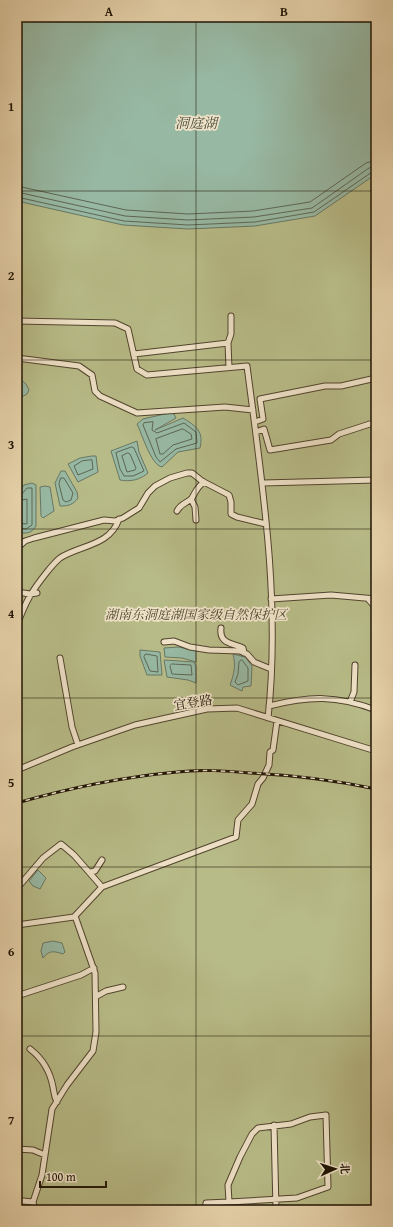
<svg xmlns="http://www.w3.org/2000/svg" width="393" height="1227" font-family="'Gentium Book Plus','Noto Serif SC',serif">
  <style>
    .green { fill: #b7bb87; stroke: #6c6846 }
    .water { fill: #97b8a3; stroke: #677764 }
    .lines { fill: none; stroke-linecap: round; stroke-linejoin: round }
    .shore { stroke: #5c6654; stroke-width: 1 }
    .minor-casing { stroke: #52442e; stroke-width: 7 }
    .minor { stroke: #efe2c8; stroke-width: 5 }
    .rail-casing { stroke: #201505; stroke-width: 3 }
    .rail { stroke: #efe2c8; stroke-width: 1.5; stroke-dasharray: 4.5; stroke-linecap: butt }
    .grid { fill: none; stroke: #201505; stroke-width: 1; stroke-opacity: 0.55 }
    .labels { text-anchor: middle; stroke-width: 3.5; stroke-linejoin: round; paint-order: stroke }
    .park-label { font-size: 13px; font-style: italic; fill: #4d472c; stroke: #efe2c8 }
    .street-label { font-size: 13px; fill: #201505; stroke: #efe2c8 }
    .water-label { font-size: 14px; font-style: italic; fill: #4a4e3c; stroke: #efe2c8 }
    .neatline { fill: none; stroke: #201505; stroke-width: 1.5 }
    .grid-label { font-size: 13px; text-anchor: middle; font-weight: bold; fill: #201505 }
  </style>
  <rect width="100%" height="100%" fill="#e6d2aa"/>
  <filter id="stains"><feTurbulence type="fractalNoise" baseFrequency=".005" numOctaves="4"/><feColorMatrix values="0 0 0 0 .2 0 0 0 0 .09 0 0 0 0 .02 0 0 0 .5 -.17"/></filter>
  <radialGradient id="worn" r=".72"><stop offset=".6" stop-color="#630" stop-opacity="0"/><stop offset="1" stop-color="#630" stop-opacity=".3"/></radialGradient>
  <path class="green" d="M17,17H376V1210H17Z"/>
  <path class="water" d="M17,17H376V174L315,216L255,226L188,229L123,225L17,201Z
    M19,378L26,384L29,390L27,394L20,398L17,397V379Z
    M169,413L174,414L176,418L155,430L183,418C196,426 204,431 200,448L178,452L162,467C151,465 142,434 137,424L143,419Z
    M137,441L139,452L148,473C140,480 130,482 120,480L111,451Z
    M92,456H96L98,472L78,482L68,464L80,458Z
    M61,471H65L77,492L78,498C73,505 68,506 60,506L55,483Z
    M32,483L36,485V526C31,534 26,534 17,532V494L24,485Z
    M45,486L50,487L54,511L43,518L41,516L40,487Z
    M179,647L196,651V662L182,658L165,657L164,648Z
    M140,650L160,652L162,675H147L140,656Z
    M233,654L245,657L252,666L251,686L243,687L242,691L230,685C234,674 236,666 233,654Z
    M164,660L194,662L196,667V683L188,680L167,677Z
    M38,870L46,878L40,889L33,886L29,881Z
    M53,941L62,943L65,952L63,954C54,951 49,950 43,958L41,951L43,943Z"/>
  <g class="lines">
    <path class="shore" d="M17,186L126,210L188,214L253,211L310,202L366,163L376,160
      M17,192L125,216L188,220L254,217L312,208L369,168L376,166
      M17,197L124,221L188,225L255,222L314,212L372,172L376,171
      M153,422L152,430L157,433L184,423L196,432L197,443L176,449L160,462L156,457L143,425L144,423Z
      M183,429L191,434L192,439L173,445L163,454H160L156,439Z
      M132,447L134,448L144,471L133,476H124L120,469L116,453Z
      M128,453L130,454L136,468L135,470L127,472L122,456Z
      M92,460L93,469L78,475L74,466L82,461Z
      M61,478H64L73,493L71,500L66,502L63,500L59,484Z
      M17,496L21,495L27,488H32V525L26,529L17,528
      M17,501L27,499V524L17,523
      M146,654L157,656L158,672L150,671L144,657Z
      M242,660L248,668V681L238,685L235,682L238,674L239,662Z
      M172,664L191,665L192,675L172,674L170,666Z"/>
    <g class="minor-casing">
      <path id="minor" d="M17,321L115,323L128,329L137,369L147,375L247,366C262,482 281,601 268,718
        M228,343L231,334V316
        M134,354L228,343L229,368
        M17,358L79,366L92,375L95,391L100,396L137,413L225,407L253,410
        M255,422L263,419L260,399L325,386H341L376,378
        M256,432L264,429L270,450L331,440L339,434L376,422
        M263,483L376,480
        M191,499L195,507L196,520
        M177,511C181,503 188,503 192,498C196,491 197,487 204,482
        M17,548L25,541L34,538L104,520L115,521L123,518L139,508L148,493L155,486L170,478L187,473H192L202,481L229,495L231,502V514L237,517L266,524
        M17,592L30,594L37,593
        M271,599L331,595L376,599
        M369,600L376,608
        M17,625C26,601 31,592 47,572C51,567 55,562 60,558C80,545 110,546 119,519
        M221,628C219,644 232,643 243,648L244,653
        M164,642L174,641L190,647L209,650L240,651L247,654L254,662L271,669
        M60,658L72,727L78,745
        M350,702L354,692L355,665
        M269,706C310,696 336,695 376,710
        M17,770L72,747L135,725L207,709L237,708L376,751
        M90,872L95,871L102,860
        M17,892L19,886L43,858L61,844L74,855L102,887
        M17,925L74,917L102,887L236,837L238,820L252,804L258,784L263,778L269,765L270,752L273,750L277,721
        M17,996L81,975L94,968
        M97,996L106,991L123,987
        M30,1049C43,1059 50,1071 53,1087C54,1093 54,1096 57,1102
        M274,1125L276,1210
        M17,1149L33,1150L45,1155
        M17,1203L23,1201L33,1202
        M35,1210L33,1202L42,1175L52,1109L67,1085L93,1051L96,1032L95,973L75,916
        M205,1210L206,1203L229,1202L228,1185L240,1157L252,1134L258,1128L291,1124L310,1117L326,1115L328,1187L297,1198L229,1202"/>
    </g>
    <use href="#minor" class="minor"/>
    <g class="rail-casing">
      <path id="rail" d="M17,803C69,788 123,777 177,772C201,769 226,771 250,773C293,775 334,780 376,789"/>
    </g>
    <use href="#rail" class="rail"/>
  </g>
  <path class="grid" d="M196,17V1210M17,191H376M17,360H376M17,529H376M17,698H376M17,867H376M17,1036H376"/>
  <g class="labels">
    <g class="park-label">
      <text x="196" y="619">湖南东洞庭湖国家级自然保护区</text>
    </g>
    <g class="street-label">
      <text transform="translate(193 702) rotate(-9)" y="5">宜登路</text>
    </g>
    <g class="water-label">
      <text x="196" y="128">洞庭湖</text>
    </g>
  </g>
  <rect width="393" height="1227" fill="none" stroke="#e6d2aa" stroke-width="44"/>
  <g transform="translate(335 1169) rotate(87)" stroke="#efe2c8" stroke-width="3" paint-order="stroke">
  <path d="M0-3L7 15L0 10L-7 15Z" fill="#201505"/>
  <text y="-6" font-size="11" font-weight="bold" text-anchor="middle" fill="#201505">北</text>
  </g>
  <path d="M40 1181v6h66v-6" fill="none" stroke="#201505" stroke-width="2"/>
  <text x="46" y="1181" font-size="12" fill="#201505" stroke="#efe2c8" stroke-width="3" paint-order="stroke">100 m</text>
  <rect x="22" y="22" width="349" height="1183" class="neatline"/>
  <g class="grid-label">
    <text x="109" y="16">A</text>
    <text x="284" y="16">B</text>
    <text x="11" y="111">1</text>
    <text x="11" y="280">2</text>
    <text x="11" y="449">3</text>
    <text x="11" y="618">4</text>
    <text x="11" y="787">5</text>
    <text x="11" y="956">6</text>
    <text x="11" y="1125">7</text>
  </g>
  <rect width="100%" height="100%" filter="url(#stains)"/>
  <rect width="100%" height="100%" fill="url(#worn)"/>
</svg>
